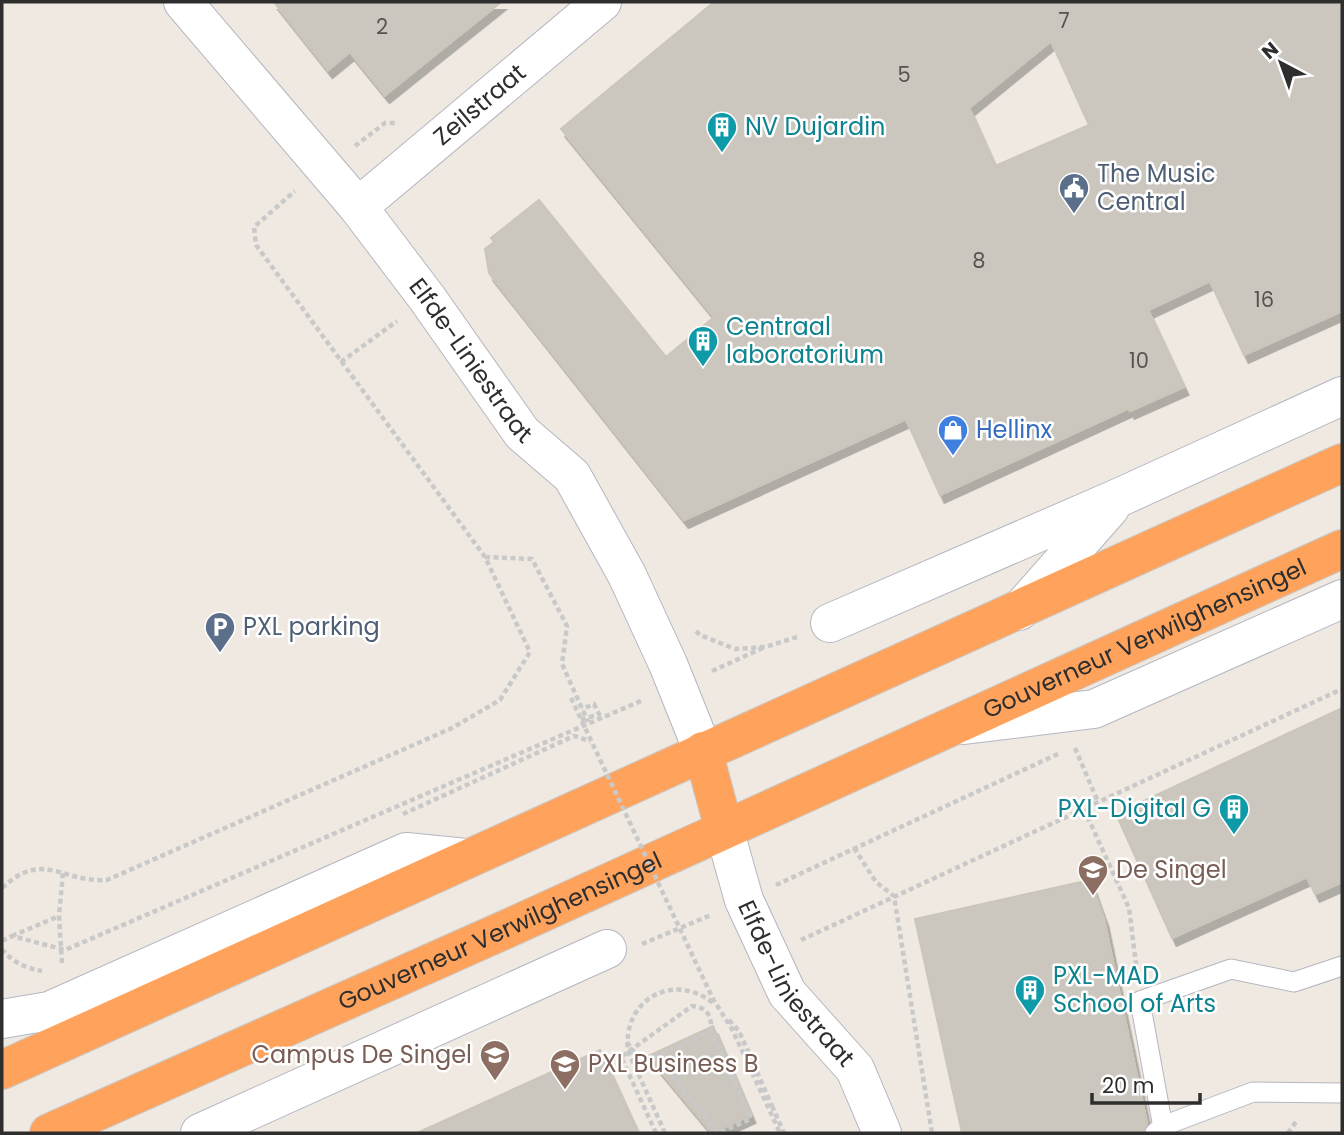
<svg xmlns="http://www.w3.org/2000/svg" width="1344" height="1135" font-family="Poppins,sans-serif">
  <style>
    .building { fill: #cbc7bf; stroke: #cbc5ba; stroke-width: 2; fill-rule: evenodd; filter: url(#shadow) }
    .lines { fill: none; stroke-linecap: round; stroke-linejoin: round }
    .lane-casing { stroke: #b4b7c1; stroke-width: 21 }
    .street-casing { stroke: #b4b7c1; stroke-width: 40 }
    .highway-casing { stroke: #c9c9c9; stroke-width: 40 }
    .path { stroke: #c9c9c9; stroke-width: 4.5; stroke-dasharray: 5 3.5; stroke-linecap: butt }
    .lane { stroke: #fff; stroke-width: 19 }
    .street { stroke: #fff; stroke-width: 38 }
    .highway { stroke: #ffa35c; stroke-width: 38 }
    .path-bridge { stroke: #c9c9c9; stroke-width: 4.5; stroke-dasharray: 5 3.5; stroke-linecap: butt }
    .labels { text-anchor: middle; stroke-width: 5; stroke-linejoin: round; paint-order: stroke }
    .number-label { font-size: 21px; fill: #555452 }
    .street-label { font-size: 24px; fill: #2e2e2e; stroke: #fff }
    .culture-label { font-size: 24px; fill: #0d838f; stroke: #fff; text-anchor: start }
    .service-label { font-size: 24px; fill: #4e5e75; stroke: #fff; text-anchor: start }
    .shop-label { font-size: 24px; fill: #366cbe; stroke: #fff; text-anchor: start }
    .education-label { font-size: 24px; fill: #785e54; stroke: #fff; text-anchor: start }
  </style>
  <defs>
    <filter id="shadow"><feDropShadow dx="4.5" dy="8" stdDeviation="0" flood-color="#0004"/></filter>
  </defs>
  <rect width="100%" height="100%" fill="#efe9e1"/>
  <path class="building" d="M274,2H501L385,95L350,52L328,70Z
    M714,2H1342V311L1244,355L1210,281L1148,310L1184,387L1130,411L1129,408L940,495L906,419L684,520L489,273L485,249L494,242L491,238L539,200L666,357L714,317L561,129ZM1051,41L1089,125L995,166L969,108Z
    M1342,708V882L1315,894L1307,877L1172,938L1116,814Z
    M1090,880L1104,919L1147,1124L1143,1133H962L915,919Z
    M713,1026L751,1115L712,1133L648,1056Z
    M600,1050L638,1133H417Z"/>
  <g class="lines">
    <g class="lane-casing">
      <path id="lane" d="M1155,1133L1163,1126L1253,1092L1342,1093
        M1164,1133L1140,1001L1231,969L1294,982L1342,966"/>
    </g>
    <g class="street-casing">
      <g id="street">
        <path id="s1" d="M183,2L358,207L427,298L522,433L572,476L627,575L668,664L703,751"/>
        <path id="s2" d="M358,207L602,2"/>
        <path d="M1019,611L1110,508"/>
        <path d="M830,623L1118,498L1342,396"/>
        <path d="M964,725L1094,709L1342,599"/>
        <path id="s3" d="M724,829L744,900L787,993L855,1069L882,1133"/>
        <path d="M2,1019L49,1011L406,852L466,858"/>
        <path d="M200,1133L607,949"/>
      </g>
    </g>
    <g class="highway-casing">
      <g id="highway">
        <path d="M703,751L724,829"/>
        <path d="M2,1070C448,866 896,667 1342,463"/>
        <path id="s4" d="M49,1133L511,927L1342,549"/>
      </g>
    </g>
    <path class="path" d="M355,146L385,123H398
      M341,362L397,321
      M485,557L532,559L567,626L562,664L588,722
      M696,631L700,635L735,649L765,647L797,637
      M712,671L765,647
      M581,720L599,714L594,704L582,709
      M1075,748L1098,802
      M1084,809L1129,908L1137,972
      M403,814L574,736L590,741
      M854,848L876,882L894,896L932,1133
      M776,885L1060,753
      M2,888C44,849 61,883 107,880L452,728L500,700L530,652L485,557L256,245L254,227L295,191
      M12,936L59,916
      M801,940L1342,689
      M2,941L12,936L65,950L643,700
      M642,944L711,915
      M2,949C12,962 25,968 42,971
      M62,963L59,916L63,873
      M627,1042L635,1054L652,1058L711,1031
      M656,1056L718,1133
      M772,1106L784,1133
      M656,1133L621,1057L692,1006C707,1007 712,1016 711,1031L751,1119L718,1133
      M1288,1133L1298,1119"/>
    <use href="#lane" class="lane"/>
    <use href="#street" class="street"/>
    <use href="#highway" class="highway"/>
    <path class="path-bridge" d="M571,698L713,999L732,1029L780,1133
      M729,1020L739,1031L772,1106
      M665,1133L628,1051C622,1000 673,971 713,1003"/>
  </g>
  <defs>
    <g id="building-pin" transform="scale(1.575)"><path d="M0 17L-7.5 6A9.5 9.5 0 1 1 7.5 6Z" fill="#0f9aa8" stroke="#fff"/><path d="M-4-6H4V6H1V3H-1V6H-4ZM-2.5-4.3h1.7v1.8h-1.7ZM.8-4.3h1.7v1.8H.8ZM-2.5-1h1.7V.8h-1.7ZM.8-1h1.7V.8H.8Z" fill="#fff"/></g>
    <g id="civic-pin" transform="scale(1.575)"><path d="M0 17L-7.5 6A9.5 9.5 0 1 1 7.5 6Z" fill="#5c6f8a" stroke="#fff"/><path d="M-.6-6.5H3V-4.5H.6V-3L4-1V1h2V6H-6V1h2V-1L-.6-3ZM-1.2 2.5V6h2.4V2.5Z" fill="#fff"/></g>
    <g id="shop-pin" transform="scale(1.575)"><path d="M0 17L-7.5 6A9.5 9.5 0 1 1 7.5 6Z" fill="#3f7fe0" stroke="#fff"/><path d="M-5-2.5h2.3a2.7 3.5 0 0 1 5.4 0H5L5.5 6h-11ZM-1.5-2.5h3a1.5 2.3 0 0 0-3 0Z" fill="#fff"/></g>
    <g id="parking-pin" transform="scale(1.575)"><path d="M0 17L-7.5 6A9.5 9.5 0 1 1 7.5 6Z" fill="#5c6f8a" stroke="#fff"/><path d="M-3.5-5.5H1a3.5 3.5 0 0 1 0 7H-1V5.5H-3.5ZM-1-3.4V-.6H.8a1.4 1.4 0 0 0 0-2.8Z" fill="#fff"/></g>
    <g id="school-pin" transform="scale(1.575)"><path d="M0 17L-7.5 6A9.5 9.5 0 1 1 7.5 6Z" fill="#8d6e63" stroke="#fff"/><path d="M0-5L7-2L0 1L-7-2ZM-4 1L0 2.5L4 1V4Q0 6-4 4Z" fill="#fff"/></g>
    <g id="university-pin" transform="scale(1.575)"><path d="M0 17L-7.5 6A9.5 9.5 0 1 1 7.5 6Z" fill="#8d6e63" stroke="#fff"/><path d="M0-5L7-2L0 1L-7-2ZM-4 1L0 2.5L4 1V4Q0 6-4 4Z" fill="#fff"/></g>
  </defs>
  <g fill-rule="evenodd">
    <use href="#building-pin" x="722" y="127"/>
    <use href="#civic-pin" x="1074" y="188"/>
    <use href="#building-pin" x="703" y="341"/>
    <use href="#shop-pin" x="953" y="430"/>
    <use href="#parking-pin" x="220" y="627"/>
    <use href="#building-pin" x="1234" y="809"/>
    <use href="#school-pin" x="1093" y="870"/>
    <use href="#building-pin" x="1030" y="990"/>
    <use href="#school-pin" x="495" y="1055"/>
    <use href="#university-pin" x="565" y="1064"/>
  </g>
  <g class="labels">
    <g class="number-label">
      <text x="1064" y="28">7</text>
      <text x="382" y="34">2</text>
      <text x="904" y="82">5</text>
      <text x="979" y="268">8</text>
      <text x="1264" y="307">16</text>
      <text x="1139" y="368">10</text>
    </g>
    <g class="street-label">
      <text dy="8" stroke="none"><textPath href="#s2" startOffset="159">Zeilstraat</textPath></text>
      <text dy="8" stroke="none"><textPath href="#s1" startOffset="460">Elfde-Liniestraat</textPath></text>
      <text dy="8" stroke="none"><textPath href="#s4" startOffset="1202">Gouverneur Verwilghensingel</textPath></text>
      <text dy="8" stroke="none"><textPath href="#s4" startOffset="494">Gouverneur Verwilghensingel</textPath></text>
      <text dy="8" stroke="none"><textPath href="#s3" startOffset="173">Elfde-Liniestraat</textPath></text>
    </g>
    <g class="culture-label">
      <text x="745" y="135">NV Dujardin</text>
      <text x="726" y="335">Centraal<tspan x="726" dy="28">laboratorium</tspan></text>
      <text x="1211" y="817" text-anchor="end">PXL-Digital G</text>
      <text x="1053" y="984">PXL-MAD<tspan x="1053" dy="28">School of Arts</tspan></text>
    </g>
    <g class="service-label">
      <text x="1097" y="182">The Music<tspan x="1097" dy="28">Central</tspan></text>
      <text x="243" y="635">PXL parking</text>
    </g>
    <g class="shop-label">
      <text x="976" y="438">Hellinx</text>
    </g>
    <g class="education-label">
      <text x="1116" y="878">De Singel</text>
      <text x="472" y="1063" text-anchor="end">Campus De Singel</text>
      <text x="588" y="1072">PXL Business B</text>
    </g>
  </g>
  <rect width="1344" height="1135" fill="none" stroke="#2e2e2e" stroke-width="7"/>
  <g transform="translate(1281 63) rotate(319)" stroke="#ffffff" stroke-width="5" paint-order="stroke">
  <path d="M0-5L12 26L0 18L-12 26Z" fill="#2e2e2e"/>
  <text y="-10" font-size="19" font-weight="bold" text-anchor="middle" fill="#2e2e2e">N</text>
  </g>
  <path d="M1092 1093v10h108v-10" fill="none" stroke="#2e2e2e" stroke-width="3.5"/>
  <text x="1102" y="1093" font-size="21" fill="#2e2e2e" stroke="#ffffff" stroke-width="5" paint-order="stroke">20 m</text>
</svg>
